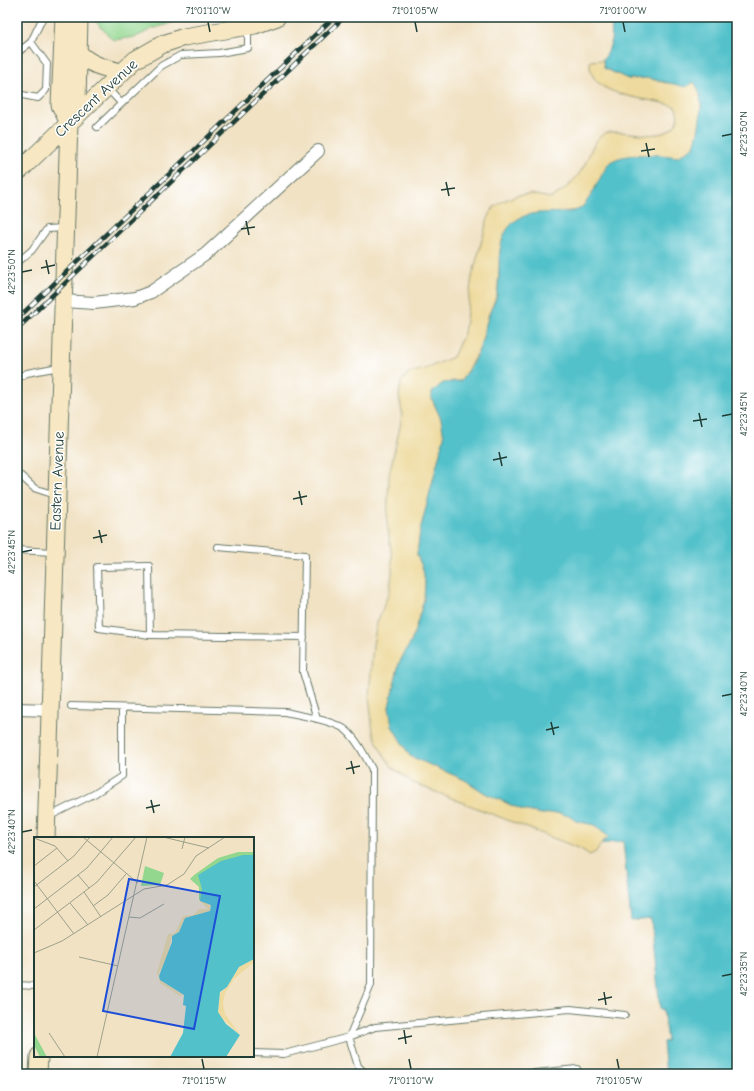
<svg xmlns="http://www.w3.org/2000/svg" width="754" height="1091" font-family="'Comic Neue',sans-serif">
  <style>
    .green { fill: #93d78f; stroke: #598a62 }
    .sand { fill: #eeda9e; stroke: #868c69 }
    .water { fill: #53c1ca; stroke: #397f7f }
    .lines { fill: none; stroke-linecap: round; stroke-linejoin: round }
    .lane-casing { stroke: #687766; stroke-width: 8 }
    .street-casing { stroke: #687766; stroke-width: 14 }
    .secondary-casing { stroke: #687766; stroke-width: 19 }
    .lane { stroke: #fff; stroke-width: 6 }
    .street { stroke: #fff; stroke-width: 12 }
    .secondary { stroke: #f7e8c3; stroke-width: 17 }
    .rail-casing { stroke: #1f3d34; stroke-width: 4.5 }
    .rail { stroke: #fff; stroke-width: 3; stroke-dasharray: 9; stroke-linecap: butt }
    .ticks { fill: none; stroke: #1f3d34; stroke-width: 1.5 }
    .labels { text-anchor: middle; stroke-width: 3; stroke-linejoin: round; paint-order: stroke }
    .street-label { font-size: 15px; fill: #1f3d34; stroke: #fff }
    .inset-road { fill: none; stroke: #9da08a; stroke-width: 1 }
    .view { fill: #1d4ed8; fill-opacity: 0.15; stroke: #1d4ed8; stroke-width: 2 }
    .inset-edge { fill: none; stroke: #1f3d34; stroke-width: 2 }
    .neatline { fill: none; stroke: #1f3d34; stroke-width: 1.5 }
    .ticks-label { font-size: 10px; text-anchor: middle; fill: #1f3d34 }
  </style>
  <rect width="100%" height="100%" fill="#fff"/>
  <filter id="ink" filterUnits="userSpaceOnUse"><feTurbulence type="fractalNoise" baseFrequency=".025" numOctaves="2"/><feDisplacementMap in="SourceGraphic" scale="8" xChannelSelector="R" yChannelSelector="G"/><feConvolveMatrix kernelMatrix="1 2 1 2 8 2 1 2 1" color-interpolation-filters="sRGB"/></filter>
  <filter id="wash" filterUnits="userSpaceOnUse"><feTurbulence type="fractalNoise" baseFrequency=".012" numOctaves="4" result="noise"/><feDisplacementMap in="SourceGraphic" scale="16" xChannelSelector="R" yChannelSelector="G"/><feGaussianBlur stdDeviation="0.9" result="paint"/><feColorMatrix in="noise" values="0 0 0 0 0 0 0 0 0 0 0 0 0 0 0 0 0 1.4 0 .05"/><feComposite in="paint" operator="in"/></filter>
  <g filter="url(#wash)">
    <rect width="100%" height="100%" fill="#f1e2c4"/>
    <path class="green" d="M97,17H190L152,29L136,37L113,40L97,23Z"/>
    <path class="sand" d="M603,60L604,68L628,79L648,78L665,83L694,82C707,98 699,129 694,147L677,157L655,156L608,164C602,177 592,204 578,210C575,211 569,211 566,211L500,257L497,295L488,316L481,346L461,381H451L432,399L441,419L444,437L420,531L417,555L423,569L425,583L424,600L412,640L399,663L389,707L392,726L410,756L465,780L485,793L522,810L542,814L559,813L569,816L576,821L594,825L609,837L602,842L597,851L590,855L581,849L413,783L392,767L380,749L373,732L369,696L373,645L377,623L390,590L392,573V556L387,524L389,475L401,422L402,412L399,396L401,382L408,373L425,369L453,357L464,333L472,277L487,221L493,208L503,201L518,195L530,194L551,198C565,190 576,180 584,166C590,155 592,141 605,133C608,132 613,132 617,132C635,132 663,141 675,125C679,119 678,114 676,107C650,96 587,100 590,61Z"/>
    <path class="water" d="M611,17H737V1074H666L663,1042L667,1041L663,1009H660L651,919L631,921L623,841L601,844L609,837L594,825L576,821L569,816L559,813L542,814L522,810L485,793L465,780L410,756L392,726L389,707L399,663L412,640L424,600L425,583L423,569L417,555L420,531L444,437L441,419L432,399V392L443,383L461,381C468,370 478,357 481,344C484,335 485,326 488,318C490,310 495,303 497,295C502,273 494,246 509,227C529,202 568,220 582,207C594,194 598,180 607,166C616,151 661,154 677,157L694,147C699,130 707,97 694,82L686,87L648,78L628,79L604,68L603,60C613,47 612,34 611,17Z"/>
  </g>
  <g filter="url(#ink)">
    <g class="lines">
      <g class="lane-casing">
        <path id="lane" d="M17,53L31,42L43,17
          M107,88L121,103
          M17,94L38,98L46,90L47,64L31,42
          M97,127L161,66L181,55L219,53L248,48V28
          M17,263L32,250L47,229L65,228
          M17,378L27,373L59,367
          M17,475L21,476L34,488L55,495
          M218,547L305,555L303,672L317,719
          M17,550L53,552
          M150,635L99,628L97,567L149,566L150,635L304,637
          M71,706L285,712C299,715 337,721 347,731C358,741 365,756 372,769L371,985L349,1037L358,1066L366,1074
          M48,817L94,794L122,776V708
          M17,985L35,986
          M253,1053L284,1054L349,1037L375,1027L570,1009L625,1015
          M524,1074L577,1069"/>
      </g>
      <g class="street-casing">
        <path id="street" d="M63,301L94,303L135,298L151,292L206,254L318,151
          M17,709L50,710"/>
      </g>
      <g class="secondary-casing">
        <path id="secondary" d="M64,17L60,105L69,123
          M78,52C90,65 104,68 121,72
          M17,173L135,60L163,44L184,37L255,25L277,17
          M46,838L69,123L77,102L79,17
          M38,1074L39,1056"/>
      </g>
      <use href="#lane" class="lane"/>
      <use href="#street" class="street"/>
      <use href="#secondary" class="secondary"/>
      <g class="rail-casing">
        <path id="rail" d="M17,319L334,17
          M17,329L344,17"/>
      </g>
      <use href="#rail" class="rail"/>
    </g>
  </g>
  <path class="ticks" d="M208,22L210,32M415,22L417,32M623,22L625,32M722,136L732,134M646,143L649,157M641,151L655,149M446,182L449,196M441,190L455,188M246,221L249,235M241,229L255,227M46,260L49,274M41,268L55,265M22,272L32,270M699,413L702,427M722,416L732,414M693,421L707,419M499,452L502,466M493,460L507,457M299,491L302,505M293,499L307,496M99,530L102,543M93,538L107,535M22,552L32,550M722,696L732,694M551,722L554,735M546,730L559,727M351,761L354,774M346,769L360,766M151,800L154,813M146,808L160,805M22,832L32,830M722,976L732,974M604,992L606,1005M598,1000L612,997M404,1030L406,1044M398,1039L412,1036M202,1059L204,1069M409,1059L411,1069M617,1059L619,1069"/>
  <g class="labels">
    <g class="street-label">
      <text transform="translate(96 98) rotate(-43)" y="5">Crescent Avenue</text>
      <text transform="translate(57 481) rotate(-88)" y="5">Eastern Avenue</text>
    </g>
  </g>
  <g transform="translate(34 837)">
    <rect width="220" height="220" fill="#f1e2c4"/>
    <path d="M204,15H220V24L177,68L165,63V50L156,42L160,38L184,21ZM111,29L130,36L126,48L107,49ZM0,196L13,220H6L0,208Z" fill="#93d78f"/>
    <path d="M165,63L177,68L176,74L150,83L145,95L138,99L132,124L125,136L126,143L149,158L146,159L126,146L123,135L134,97L141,96L149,79L159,78L165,72H174ZM220,122V125L200,142L191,156L189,166L191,177L206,198L184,177L186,156L193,150L205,130Z" fill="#eeda9e"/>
    <path d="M209,18H220V122L205,130L193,150L186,155L184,175L192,187L206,198L192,220H136L149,196L152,169L149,168L150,158L126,143L125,139L138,105V99L145,95L151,81L176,74L177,68L166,64L168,52L164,38L187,24Z" fill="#53c1ca"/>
    <path class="inset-road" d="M49,0L104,46M129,0L175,11M0,1L21,9L34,24M148,12L151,0M0,29L23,11M44,38L55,51M0,44L40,97M0,50L40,19L56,0M50,55L67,80M36,66L54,88M59,69L74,58L92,37M0,72L53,31L79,0M95,80L106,81L130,67M0,93L63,45L102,0M0,116L28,104L110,52L133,48L150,37L162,19L191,0M45,120L84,129M15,196L31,220M63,220L113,0"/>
    <path class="view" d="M95,42L186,59L160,192L69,174Z"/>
    <rect width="220" height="220" class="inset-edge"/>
  </g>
  <rect width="754" height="1091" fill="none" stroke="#fff" stroke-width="44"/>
  <rect x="22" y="22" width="710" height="1047" class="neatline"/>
  <g class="ticks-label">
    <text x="208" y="14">71°01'10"W</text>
    <text x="415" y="14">71°01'05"W</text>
    <text x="623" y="14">71°01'00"W</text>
    <text transform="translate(743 134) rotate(-90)" y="4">42°23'50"N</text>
    <text transform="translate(11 272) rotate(-90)" y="4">42°23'50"N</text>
    <text transform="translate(743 414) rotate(-90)" y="4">42°23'45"N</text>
    <text transform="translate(11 552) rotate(-90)" y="4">42°23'45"N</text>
    <text transform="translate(743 694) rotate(-90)" y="4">42°23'40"N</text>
    <text transform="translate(11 832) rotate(-90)" y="4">42°23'40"N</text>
    <text transform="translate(743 974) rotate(-90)" y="4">42°23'35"N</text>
    <text x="204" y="1084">71°01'15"W</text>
    <text x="411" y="1084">71°01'10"W</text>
    <text x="619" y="1084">71°01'05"W</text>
  </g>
</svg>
